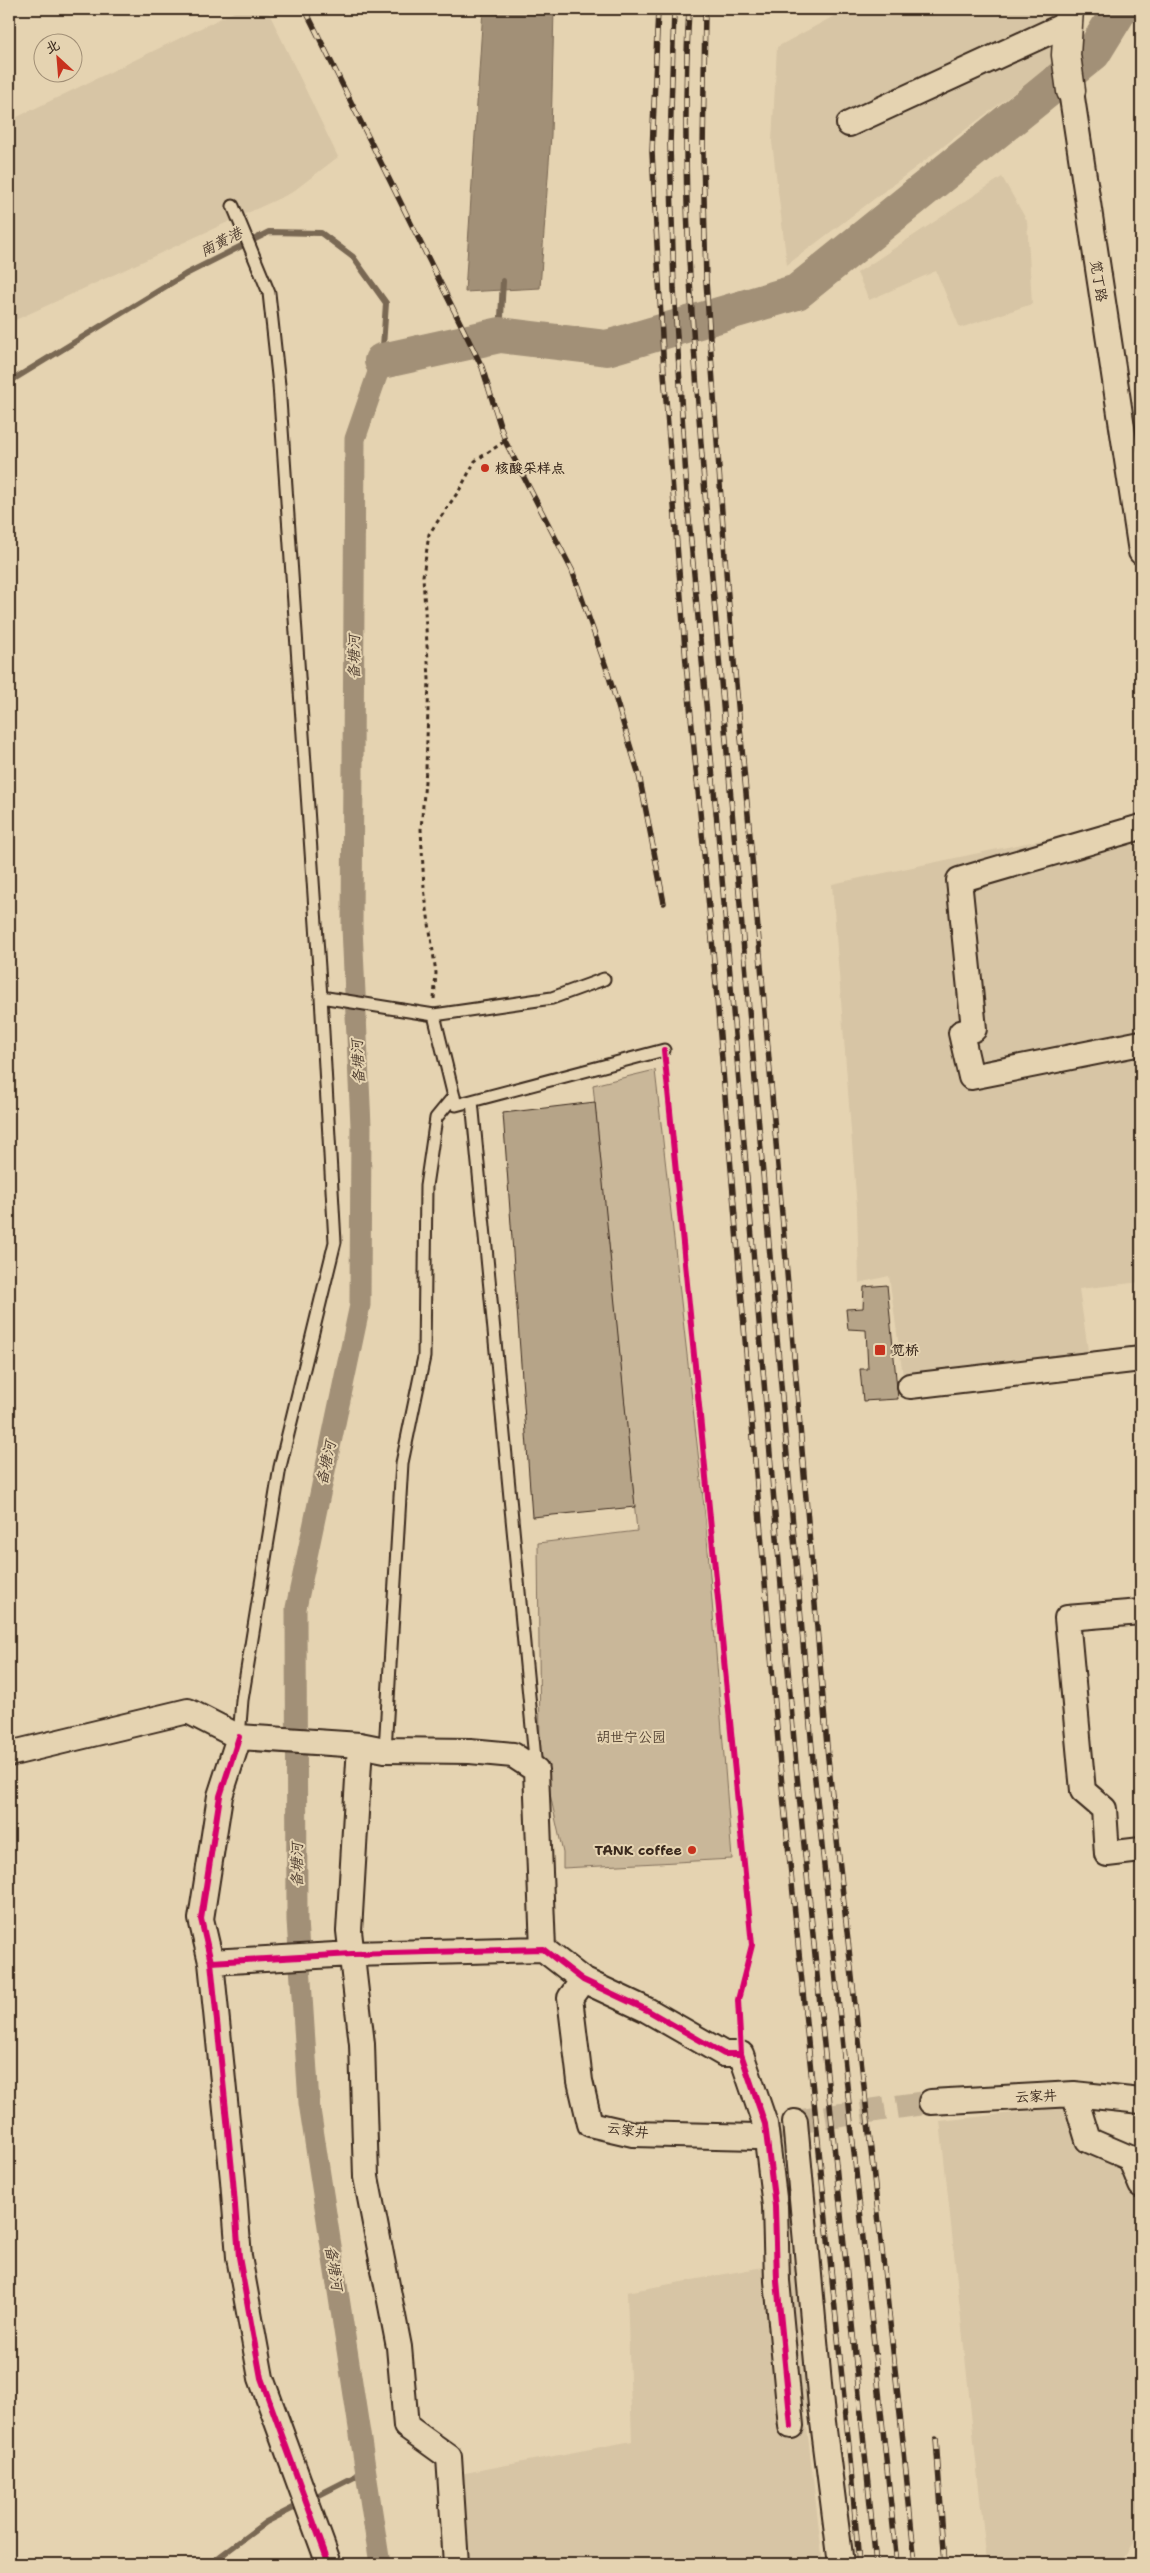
<svg xmlns="http://www.w3.org/2000/svg" width="1150" height="2573" font-family="'Shantell Sans','LXGW WenKai TC',sans-serif">
  <style>
    .built { fill: #d7c5a5 }
    .green { fill: #c9b799; stroke: #82705c }
    .water { fill: #a29077; stroke: #796753 }
    .lines { fill: none; stroke-linecap: round; stroke-linejoin: round }
    .stream { stroke: #796753; stroke-width: 6 }
    .canal { stroke: #a29077; stroke-width: 21 }
    .river { stroke: #a29077; stroke-width: 36 }
    .building { fill: #b6a488; stroke: #3b2a1e }
    .minor-tunnel { stroke: #c3b194; stroke-width: 24; stroke-dasharray: 24 12; stroke-linecap: butt }
    .service-casing { stroke: #3b2a1e; stroke-width: 15 }
    .minor-casing { stroke: #3b2a1e; stroke-width: 28 }
    .tertiary-casing { stroke: #3b2a1e; stroke-width: 31 }
    .path { stroke: #3b2a1e; stroke-width: 3; stroke-dasharray: 4 4; stroke-linecap: butt }
    .service { stroke: #e5d3b1; stroke-width: 11 }
    .minor { stroke: #e5d3b1; stroke-width: 24 }
    .tertiary { stroke: #e5d3b1; stroke-width: 28 }
    .rail-casing { stroke: #3b2a1e; stroke-width: 5.5 }
    .rail { stroke: #e5d3b1; stroke-width: 4; stroke-dasharray: 11; stroke-linecap: butt }
    .cycleway-casing { stroke: #e5d3b1; stroke-width: 9 }
    .cycleway { stroke: #d6006c; stroke-width: 6 }
    .poi-dot { fill: #c8321e; stroke: #e5d3b1; stroke-width: 2 }
    .labels { text-anchor: middle; stroke-width: 4; stroke-linejoin: round; paint-order: stroke }
    .street-label { font-size: 14px; fill: #3b2a1e; stroke: #e5d3b1 }
    .poi-label { font-size: 14px; font-weight: bold; fill: #3b2a1e; stroke: #e5d3b1; text-anchor: start }
    .park-label { font-size: 14px; fill: #503f30; stroke: #e5d3b1 }
    .water-label { font-size: 15px; font-style: italic; fill: #503e30; stroke: #e5d3b1 }
  </style>
  <rect width="100%" height="100%" fill="#e5d3b1"/>
  <filter id="ink" filterUnits="userSpaceOnUse"><feTurbulence type="fractalNoise" baseFrequency=".02" numOctaves="2"/><feDisplacementMap in="SourceGraphic" scale="10" xChannelSelector="R" yChannelSelector="G"/><feConvolveMatrix kernelMatrix="1 2 1 2 8 2 1 2 1" color-interpolation-filters="sRGB"/></filter>
  <g filter="url(#ink)">
    <path class="built" d="M240,9H267L338,157L291,193L9,323V121Z
      M847,9H1056L1052,64L787,265L772,142L777,47Z
      M1002,177L1027,221L1032,304L960,328L936,271L869,300L857,273Z
      M1141,819V1282L1079,1289L1089,1357L904,1383L889,1276L859,1283L857,1208L832,884Z
      M1066,2107L1078,2151L1132,2170L1141,2202V2531L1119,2564H987L940,2121Z
      M807,2259L821,2406L767,2416L805,2410L823,2564H456L460,2474L632,2441L627,2292Z"/>
    <path class="green" d="M655,1070L706,1524L732,1859L563,1868V1853L540,1749L538,1543L637,1531L593,1085Z"/>
    <path class="water" d="M483,9H554L551,135L540,288L465,292Z"/>
    <g class="lines">
      <path class="stream" d="M500,335L503,281
        M9,382L186,274L269,232L321,233L353,257L386,303L382,361
        M210,2564L266,2522L366,2471"/>
      <path class="canal" d="M380,2564L309,2103L297,1920L296,1608L360,1305L361,1126L352,927L355,439L382,361"/>
      <path class="river" d="M382,361L500,335L607,348L797,292L1093,53L1120,9"/>
    </g>
    <path class="building" d="M595,1102L635,1507L532,1517L503,1113Z
      M887,1285L898,1399L863,1401L860,1369H868L866,1330L848,1329L846,1309L863,1308L864,1287Z"/>
    <g class="lines">
      <path class="minor-tunnel" d="M757,2137L795,2122L931,2102"/>
      <g class="service-casing">
        <path id="service" d="M233,206L269,293L279,385L321,997L335,1242L280,1467L242,1700L239,1737
          M321,997L434,1015L552,998L604,979
          M434,1015L456,1105L664,1050
          M472,1101L536,1769
          M385,1750L402,1463L424,1357L426,1186L436,1118L454,1096"/>
      </g>
      <g class="minor-casing">
        <path id="minor" d="M1071,91L1141,552
          M849,124L1067,24
          M1141,827L959,880L974,1029L961,1033L971,1077L1141,1043
          M910,1386L1141,1359
          M1141,1612L1067,1618L1083,1791L1104,1809L1107,1854L1141,1850
          M239,1737L220,1796L201,1919L211,1962L233,2180L239,2257L261,2378L329,2564
          M360,1745L349,1931L362,2044L366,2177L399,2347L406,2426L449,2457L456,2564
          M9,1754L188,1711L239,1737L360,1745L385,1750L470,1751L513,1755L536,1770L543,1949
          M211,1962L352,1954L543,1949L583,1980L647,2010L724,2054H741L765,2124L775,2206L777,2281L791,2426
          M583,1980L570,1998L580,2081L590,2124L633,2134L757,2137
          M1074,2094L1088,2140L1130,2158L1141,2185
          M931,2102L1074,2094L1141,2101
          M795,2122L821,2406L841,2564"/>
      </g>
      <g class="tertiary-casing">
        <path id="tertiary" d="M1069,9L1066,55L1071,91"/>
      </g>
      <path class="path" d="M434,999L436,973L424,888L421,829L426,769L429,679L423,576L429,534L460,489L475,461L505,441"/>
      <use href="#service" class="service"/>
      <use href="#minor" class="minor"/>
      <use href="#tertiary" class="tertiary"/>
      <g class="rail-casing">
        <path id="rail" d="M305,9L482,367L505,441L572,570L606,667L639,775L664,903
          M658,9L652,152L664,373L686,663L713,950L780,1765L849,2447L859,2564
          M674,9L670,145L674,289L688,509L720,855L796,1765L876,2564
          M689,9C680,171 692,333 705,494L813,1760L897,2564
          M705,9L703,154L706,281L727,585L751,847L828,1758L903,2442L915,2564
          M936,2439L945,2564
          M1133,2564L1141,2552"/>
      </g>
      <use href="#rail" class="rail"/>
      <g class="cycleway-casing">
        <path id="cycleway" d="M664,1050L752,1945L738,2000L741,2054
          M239,1737L220,1796L201,1919L211,1962L233,2180L239,2257L261,2378L329,2564
          M211,1962L352,1954L543,1949L583,1980L647,2010L724,2054H741L765,2124L775,2206L777,2281L791,2426"/>
      </g>
      <use href="#cycleway" class="cycleway"/>
    </g>
  </g>
  <g class="poi-dot">
    <circle cx="485" cy="468" r="5"/>
    <rect x="874" y="1344" width="12" height="12" rx="2.5"/>
    <circle cx="692" cy="1850" r="5"/>
  </g>
  <g class="labels">
    <g class="street-label">
      <text transform="translate(1099 281) rotate(81)" y="5">笕丁路</text>
      <text transform="translate(1036 2096) rotate(-3)" y="5">云家井</text>
      <text transform="translate(628 2130) rotate(8)" y="5">云家井</text>
    </g>
    <g class="poi-label">
      <text x="495" y="473">核酸采样点</text>
      <text x="891" y="1355">笕桥</text>
      <text x="682" y="1855" text-anchor="end">TANK coffee</text>
    </g>
    <g class="park-label">
      <text x="631" y="1742">胡世宁公园</text>
    </g>
    <g class="water-label">
      <text transform="translate(221 242) rotate(-27)" y="5">南黄港</text>
      <text transform="translate(354 657) rotate(-90)" y="5">备塘河</text>
      <text transform="translate(358 1062) rotate(-93)" y="5">备塘河</text>
      <text transform="translate(326 1463) rotate(-78)" y="5">备塘河</text>
      <text transform="translate(297 1865) rotate(-90)" y="5">备塘河</text>
      <text transform="translate(334 2268) rotate(81)" y="5">备塘河</text>
    </g>
  </g>
  <rect width="1150" height="2573" fill="none" stroke="#e5d3b1" stroke-width="30"/>
  <rect x="15" y="15" width="1120" height="2543" fill="none" stroke="#3b2a1e" stroke-width="2" filter="url(#ink)"/>
  <g transform="translate(58 58) rotate(334)"><circle r="24" fill="#e5d3b1" stroke="#a18f76"/>
  <path d="M0-4L9 19L0 12L-9 19Z" fill="#c8321e"/>
  <text y="-8" font-size="14" font-weight="bold" text-anchor="middle" fill="#3b2a1e">北</text>
  </g>
</svg>
